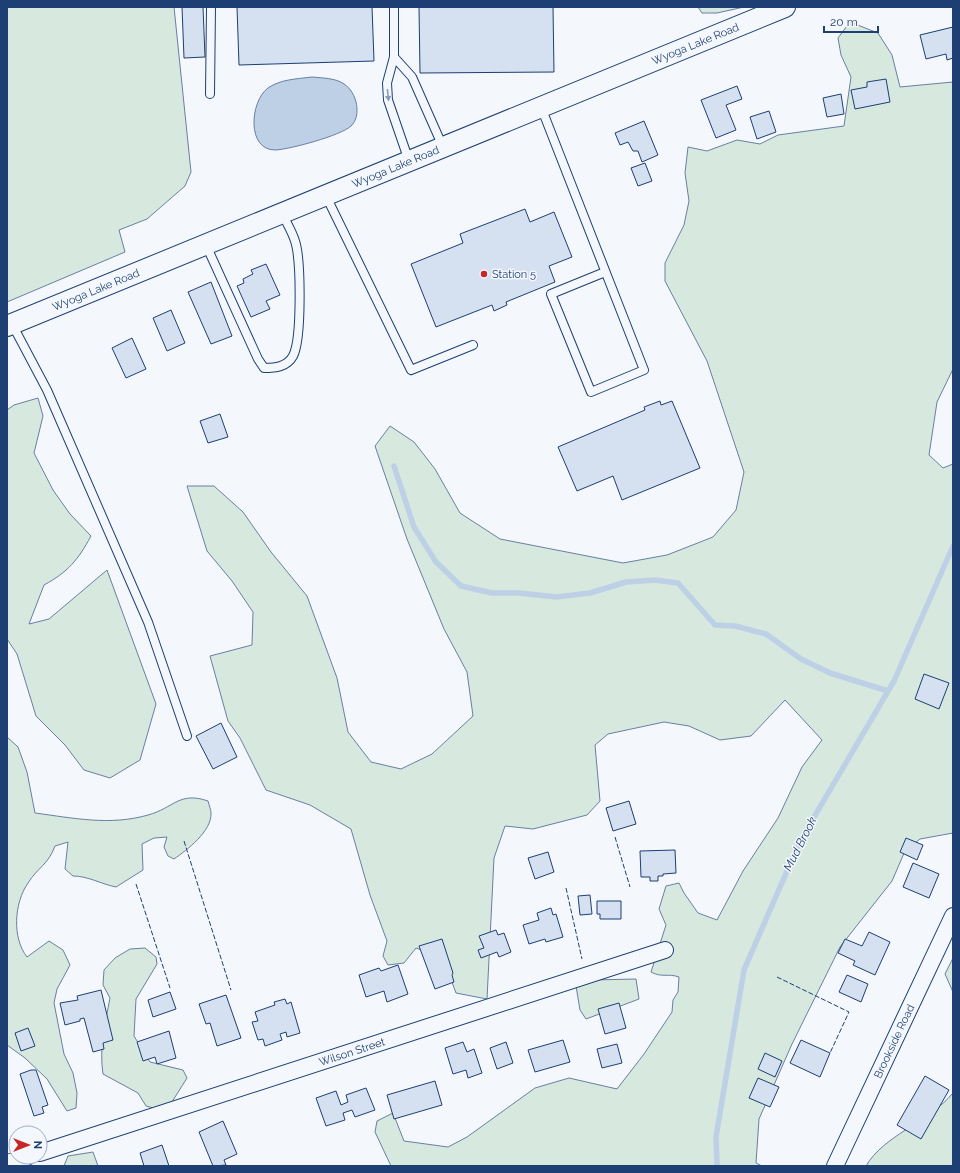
<svg xmlns="http://www.w3.org/2000/svg" width="960" height="1173" font-family="Raleway,sans-serif">
  <style>
    .green { fill: #d7e8df; stroke: #687fa3 }
    .water { fill: #bed0e5; stroke: #687fa3 }
    .lines { fill: none; stroke-linecap: round; stroke-linejoin: round }
    .stream { stroke: #bed0e5; stroke-width: 5.5 }
    .building { fill: #d5e0f0; stroke: #1d3f73 }
    .service-casing { stroke: #1d3f73; stroke-width: 10 }
    .minor-casing { stroke: #1d3f73; stroke-width: 18 }
    .tertiary-casing { stroke: #1d3f73; stroke-width: 22 }
    .service { stroke: #f4f7fb; stroke-width: 8 }
    .minor { stroke: #f4f7fb; stroke-width: 16 }
    .tertiary { stroke: #f4f7fb; stroke-width: 20 }
    .fence { stroke: #1d3f73; stroke-width: 1; stroke-dasharray: 5 2; stroke-linecap: butt }
    .oneway { fill: #889bb7 }
    .poi-dot { fill: #c62828; stroke: #f4f7fb; stroke-width: 1.5 }
    .labels { text-anchor: middle; stroke-width: 3; stroke-linejoin: round; paint-order: stroke }
    .street-label { font-size: 11px; fill: #1d3f73; stroke: #f4f7fb }
    .poi-label { font-size: 11px; fill: #1d3f73; stroke: #f4f7fb; text-anchor: start }
    .water-label { font-size: 12px; font-style: italic; fill: #1d3f73; stroke: #f4f7fb }
  </style>
  <rect width="100%" height="100%" fill="#f4f7fb"/>
  <path class="green" d="M7,7H174L191,172L185,186L147,219L119,230L125,252L7,302Z
    M698,7H744L717,13H702Z
    M850,22L878,33L892,55L900,87L953,82V369L937,402L929,455L943,468L953,464V833L920,839L905,851L892,881L840,947L792,1044L759,1119L756,1163L762,1166H391L375,1132L377,1121L393,1113L404,1141L448,1147L467,1137L535,1088L569,1078L617,1089L644,1054L672,1012L673,1000L678,992L679,977C668,973 662,978 651,972L666,925L659,909L666,886L679,883L684,893L698,913L717,920L743,871L778,818L802,767L822,740L785,700L751,736L720,740L689,726L664,722L608,734L595,745L600,801L587,815L533,829L505,826L494,858L487,999L456,993L443,958L416,948L404,963L388,965L383,956L387,941L370,895L351,829L310,805L266,790L240,738L228,721L210,656L252,645L253,612L232,581L207,551L187,486H214L243,512L271,552L307,596L337,678L348,732L371,762L401,769L432,754L473,716L467,672L444,629L407,539L375,446L390,426L414,442L435,469L460,513L500,539L623,563L667,555L713,537L736,510L744,472L707,361L665,281V263L684,225L689,201L685,173L688,147L707,151L737,140L760,144L778,135L844,126L851,77L841,55L838,38Z
    M38,398L43,416L34,453L53,490L70,514L91,536C78,560 68,572 44,585L29,624L49,619L107,570L156,704L140,760L110,778L84,770L65,745L36,716L17,654L7,639V410L14,405Z
    M7,737L18,747L27,772L35,813C73,818 110,826 148,815C174,808 179,791 208,801C209,805 211,810 211,813C212,831 187,850 174,859L168,856L164,847L167,837L154,838L142,844L143,870L116,887C101,884 88,876 73,876L65,869L68,842L55,846C48,865 38,867 28,883C14,903 12,938 27,957L49,941L63,950L70,965L57,989L54,1003L64,1054L73,1073L77,1093L76,1108L67,1111L47,1079L25,1058L7,1045Z
    M145,948L156,957L157,964L136,999L134,1036L150,1062L183,1070L187,1078L170,1105L157,1109L146,1106L138,1093L103,1074C99,1048 105,1024 110,998L103,985L104,970L115,958L130,949Z
    M953,958V992L945,974Z
    M636,979L639,999L586,1019L580,1010L576,986L591,980Z
    M953,1093V1166H866C883,1136 930,1121 953,1093Z
    M93,1152L98,1166H64L68,1156Z"/>
  <path class="water" d="M312,77C322,78 336,78 344,84C357,92 362,116 351,126C340,136 290,149 276,150C246,151 250,101 268,88C281,79 297,79 312,77Z"/>
  <g class="lines">
    <path class="stream" d="M394,466L414,527L436,562L461,586L492,593H519L556,597L590,593L626,582L655,580L678,583L715,625L735,626L766,634L801,659L830,673L888,691
      M717,1166L716,1137L744,970L800,841L894,681L953,546"/>
  </g>
  <path class="building" d="M182,7H203L205,57L184,58Z
    M237,7H372L374,61L239,65Z
    M419,7H553L554,72L420,73Z
    M953,27V58L947,60L946,54L926,59L920,35Z
    M886,79L890,102L855,109L851,90L867,87V82Z
    M737,86L742,99L726,105L736,130L716,138L701,100Z
    M841,94L844,114L827,117L823,98Z
    M769,111L776,132L757,139L750,117Z
    M644,121L658,155L642,162L638,151H633L628,142L620,145L615,133Z
    M645,163L652,181L638,186L631,168Z
    M525,209L530,222L554,212L572,257L549,266L555,282L506,302L507,305L494,311L492,305L436,327L411,264L463,243L460,234Z
    M266,264L280,295L266,301L270,309L251,317L237,286L244,283L243,279L253,274L251,270Z
    M211,282L232,336L211,344L188,292Z
    M171,310L185,343L167,351L153,318Z
    M132,338L146,369L126,378L112,348Z
    M660,401L661,405L672,401L700,468L622,500L613,476L577,491L558,447L645,410L644,407Z
    M220,414L228,437L208,443L200,421Z
    M924,674L949,683L939,709L915,699Z
    M221,723L237,757L213,769L196,736Z
    M629,801L636,824L613,831L606,808Z
    M906,838L923,845L917,860L900,852Z
    M675,850L676,873L663,874V876H658V881H650V877H641L640,851Z
    M548,852L554,872L535,879L528,858Z
    M913,863L939,874L929,898L903,887Z
    M590,895L592,914L580,915L578,896Z
    M597,901H621V919H600V914H597Z
    M551,908L553,915L556,914L563,937L546,942L545,939L529,944L523,925L539,920L537,913Z
    M496,930L498,935L504,933L511,952L499,957L497,952L481,958L478,950L484,948L479,936Z
    M869,932L890,942L875,975L853,965L855,961L838,953L845,939L862,946Z
    M442,939L453,973L452,975L454,982L435,989L419,946Z
    M398,965L408,994L387,1002L384,991L366,997L359,975L379,968L381,971Z
    M847,975L868,984L861,1002L839,992Z
    M101,990L113,1040L103,1043L104,1049L93,1052L84,1018L80,1019V1021L65,1025L60,1003L78,1000L77,996Z
    M170,992L176,1009L153,1017L148,1000Z
    M226,995L241,1038L217,1046L210,1023L206,1024L199,1004Z
    M285,999L287,1004L291,1002L300,1033L287,1037L286,1032L280,1034L282,1040L265,1046L263,1039L258,1040L252,1022L258,1021L255,1012L275,1005L274,1002Z
    M619,1003L626,1028L605,1034L598,1009Z
    M28,1028L35,1046L21,1051L15,1033Z
    M169,1031L176,1058L157,1064L155,1057L143,1061L137,1042Z
    M563,1040L570,1062L535,1072L528,1050Z
    M801,1040L830,1053L820,1077L790,1063Z
    M463,1042L467,1052L474,1049L482,1073L468,1078L466,1070L453,1074L445,1048Z
    M506,1042L513,1063L497,1069L490,1048Z
    M617,1044L622,1063L602,1068L597,1049Z
    M765,1053L782,1061L775,1077L758,1069Z
    M31,1070H36L48,1105L42,1107L44,1113L34,1116L20,1074Z
    M925,1076L949,1090L921,1139L897,1125Z
    M758,1078L779,1087L770,1107L749,1098Z
    M435,1081L442,1105L394,1119L387,1095Z
    M366,1088L375,1110L355,1117L352,1110L343,1113L345,1120L326,1126L316,1098L336,1091L341,1105L348,1102L346,1095Z
    M223,1121L237,1154L224,1160L226,1165L213,1166L199,1132Z
    M162,1145L169,1166H144L140,1153Z"/>
  <g class="lines">
    <g class="service-casing">
      <path id="service" d="M394,7V57L387,83L388,100L409,161
        M394,57L412,77L443,147
        M210,94L211,7
        M541,107L644,370L591,392L551,294L605,272
        M326,196L411,370L473,345
        M206,245L258,359L264,368C275,368 287,367 293,356C302,339 301,259 295,241C292,231 286,222 282,213
        M12,324L47,390L148,622L187,736"/>
    </g>
    <g class="minor-casing">
      <g id="minor">
        <path id="s1" d="M40,1153L665,950"/>
        <path d="M7,1163L27,1157"/>
        <path id="s2" d="M835,1166L953,916"/>
      </g>
    </g>
    <g class="tertiary-casing">
      <g id="tertiary">
        <path id="s3" d="M7,326L785,7"/>
      </g>
    </g>
    <use href="#service" class="service"/>
    <use href="#minor" class="minor"/>
    <use href="#tertiary" class="tertiary"/>
    <path class="fence" d="M615,837L630,887
      M184,841L231,990
      M136,884L170,988
      M566,888L582,959
      M777,977L849,1012L830,1053"/>
  </g>
  <defs><path id="oneway-solid" d="M-6-.8H1V-3.2L6.5 0L1 3.2V.8H-6Z"/></defs>
  <use class="oneway" href="#oneway-solid" transform="translate(388 95) rotate(84)"/>
  <circle class="poi-dot" cx="484" cy="274" r="4"/>
  <g class="labels">
    <g class="street-label">
      <text dy="4" stroke="none"><textPath href="#s3" startOffset="744">Wyoga Lake Road</textPath></text>
      <text dy="4" stroke="none"><textPath href="#s3" startOffset="420">Wyoga Lake Road</textPath></text>
      <text dy="4" stroke="none"><textPath href="#s3" startOffset="96">Wyoga Lake Road</textPath></text>
      <text dy="4" stroke="none"><textPath href="#s2" startOffset="138">Brookside Road</textPath></text>
      <text dy="4" stroke="none"><textPath href="#s1" startOffset="328">Wilson Street</textPath></text>
    </g>
    <g class="poi-label">
      <text x="492" y="278">Station 5</text>
    </g>
    <g class="water-label">
      <text transform="translate(800 844) rotate(-63)" y="4">Mud Brook</text>
    </g>
  </g>
  <rect width="960" height="1173" fill="none" stroke="#1d3f73" stroke-width="16"/>
  <g transform="translate(28 1145) rotate(90)"><circle r="19" fill="#f4f7fb" stroke="#9eadc5"/>
  <path d="M0-3L7 15L0 10L-7 15Z" fill="#c62828"/>
  <text y="-6" font-size="11" font-weight="bold" text-anchor="middle" fill="#1d3f73">N</text>
  </g>
  <path d="M824 26v6h54v-6" fill="none" stroke="#1d3f73" stroke-width="2"/>
  <text x="830" y="26" font-size="12" fill="#1d3f73" stroke="#f4f7fb" stroke-width="3" paint-order="stroke">20 m</text>
</svg>
